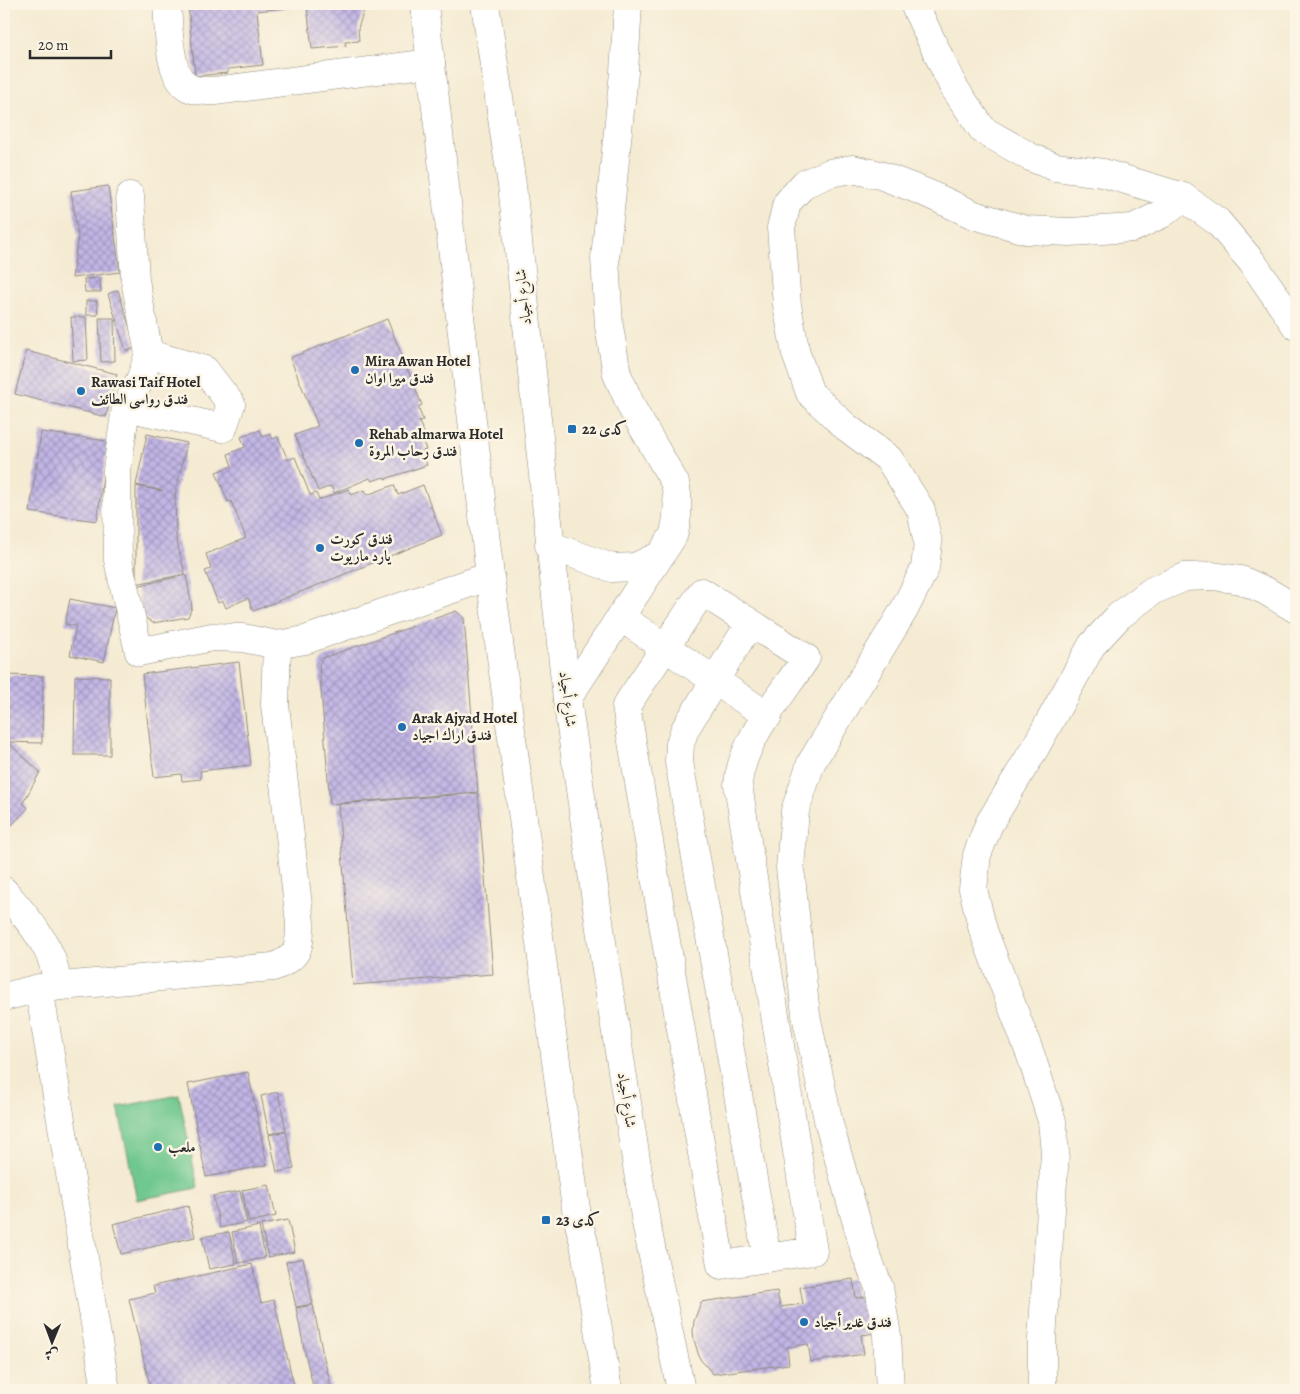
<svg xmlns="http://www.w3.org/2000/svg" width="1300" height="1394" font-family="Alegreya,Amiri,serif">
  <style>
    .pitch { fill: #70c88e; stroke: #4e7a5c }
    .building { fill: url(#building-cross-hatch) }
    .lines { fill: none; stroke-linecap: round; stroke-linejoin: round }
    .street-casing { stroke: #908b7f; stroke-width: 29 }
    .primary-casing { stroke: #908b7f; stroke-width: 29 }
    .street { stroke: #fff; stroke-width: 28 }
    .primary { stroke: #fff; stroke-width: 28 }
    .poi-dot { fill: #1f6fb2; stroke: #fcf5e5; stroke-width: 2 }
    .labels { text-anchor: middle; stroke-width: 5; stroke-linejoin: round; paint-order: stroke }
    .street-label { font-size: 15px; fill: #2b2b2b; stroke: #fcf5e5 }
    .poi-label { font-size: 15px; font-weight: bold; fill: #2b2b2b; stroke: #fcf5e5; text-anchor: start }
  </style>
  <defs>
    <pattern id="building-cross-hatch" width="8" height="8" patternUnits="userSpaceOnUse" patternTransform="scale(1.25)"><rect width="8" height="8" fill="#c2b6e6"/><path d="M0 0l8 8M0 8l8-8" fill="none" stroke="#9e94bb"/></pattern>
  </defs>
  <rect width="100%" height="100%" fill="#fcf5e5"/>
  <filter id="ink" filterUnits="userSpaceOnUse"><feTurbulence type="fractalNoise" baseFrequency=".02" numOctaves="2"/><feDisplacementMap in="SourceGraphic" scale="10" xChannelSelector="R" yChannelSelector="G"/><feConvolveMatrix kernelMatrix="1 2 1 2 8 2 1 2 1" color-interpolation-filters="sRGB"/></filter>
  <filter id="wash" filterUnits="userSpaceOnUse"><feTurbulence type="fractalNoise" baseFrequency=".0096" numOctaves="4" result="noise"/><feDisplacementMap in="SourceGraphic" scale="20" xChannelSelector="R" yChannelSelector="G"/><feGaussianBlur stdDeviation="1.12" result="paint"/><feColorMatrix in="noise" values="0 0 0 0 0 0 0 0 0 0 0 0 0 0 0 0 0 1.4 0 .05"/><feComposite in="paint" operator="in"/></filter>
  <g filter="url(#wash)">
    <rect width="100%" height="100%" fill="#f5ebd3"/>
    <path class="pitch" d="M179,1095L198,1188L137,1200L118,1107Z"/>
    <g id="blocks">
      <path class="building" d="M188,4H366L358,28L359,41L345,42L346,46L312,49L307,6L257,11L263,65L228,69V73L195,76Z
        M108,186L120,272L72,278L78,236L71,191Z
        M100,278L101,292H85L84,279Z
        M118,290L136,348L126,351L108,294Z
        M86,301H97L98,315H86Z
        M71,317H86L88,360L73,361Z
        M99,318H114L115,361L101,362Z
        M387,319L422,405L418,407L423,420L419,422L425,435L421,436L426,450L422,451L427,465L385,479L384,477L372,481L370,478L334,493L331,486L318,491L295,435L318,426L290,358Z
        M26,351L117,374L106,417L15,394Z
        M260,430L263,437L270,434L273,439L278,437L288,460L295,457L310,495L316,493L319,500L349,489L351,495L365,490L367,495L394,485L398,495L423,485L442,535L253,611L248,598L226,608L223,601L218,603L205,571L211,569L206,554L246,538L231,501L228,502L216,472L232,466L228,454L245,447L241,437Z
        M41,432L108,441L97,521L30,512Z
        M147,434L187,443L175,494L176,538L185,574L136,584V486L163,491L136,485Z
        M186,575L192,607L188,617L153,623L143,616L137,586Z
        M70,599L115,608L104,662L70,655L76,626L65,624Z
        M456,611L464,618L478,792L330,804L319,664L323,658Z
        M239,662L251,765L200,771L201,779L182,781L181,774L154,777L142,674Z
        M4,675L43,676L42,743L4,742Z
        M75,676L110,677V755H74Z
        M4,743H9L40,772L23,803L28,808L7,830L4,827Z
        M478,793L493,974L353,985L338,804Z
        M248,1072L267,1165L206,1177L188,1084Z
        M278,1092L286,1130L269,1134L261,1096Z
        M286,1131L294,1169L277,1172L269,1135Z
        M269,1185L276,1216L249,1222L242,1190Z
        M240,1191L247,1222L220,1228L213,1196Z
        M188,1206L195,1237L121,1254L113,1224Z
        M288,1220L295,1252L268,1257L261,1225Z
        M259,1226L265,1258L238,1263L232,1232Z
        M229,1232L236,1264L209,1269L202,1237Z
        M303,1258L313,1304L296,1307L286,1262Z
        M252,1264L261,1303L274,1300L295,1390H151L129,1299L155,1293L153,1286Z
        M853,1279L856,1298L872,1296L877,1333L861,1335L864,1354L811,1362L808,1344L787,1347L789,1364L713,1374L700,1359L694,1340L693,1331L694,1321L701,1302L777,1291L780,1307L803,1304L800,1287Z
        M313,1305L322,1350L332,1390H314L305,1353L296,1308Z"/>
    </g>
  </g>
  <g filter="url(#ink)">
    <use href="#blocks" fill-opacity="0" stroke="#908b7f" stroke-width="1"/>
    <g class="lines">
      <g class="street-casing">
        <path id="street" d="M167,4C169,26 167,81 192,89C199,91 208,91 215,91L431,63
          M914,4L953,86L983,130L1030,157L1055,167L1103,173L1183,197L1218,222L1252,262L1296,326
          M130,196L135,280L149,354L141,378L126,407L117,470V496L118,560L139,652L212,637L243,638L277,645
          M126,407L223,428L231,404L205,370L149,354
          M549,545L612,568L635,567L661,555
          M702,592L806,658C782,695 741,741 738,785L813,1251L721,1265L626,706Z
          M620,617L768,716
          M750,623L685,729L680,744L679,762L767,1258
          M567,699L673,536C678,520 679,499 675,483L633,410L617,374L609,326L605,258L624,72L628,4
          M4,891C21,911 48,941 54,967C56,973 55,981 55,987
          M39,988L106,1390
          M4,997L39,988L273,967C298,958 300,949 300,923L275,705L277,645L305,640L490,576
          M890,1390L887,1336L879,1287L865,1252L829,1124L806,1015L790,868L795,811L811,763L904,610L925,568L928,543L921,510L889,459L846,427L810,393L796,354L787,305L781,228L787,203L804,184L830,173L852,169L880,175L924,192L974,215L1026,230L1070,232L1133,228L1162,214L1183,197
          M1042,1390V1339L1055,1153L1052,1121L1031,1056L983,930L973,889L977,855L989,824L1035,748L1092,645L1119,616L1152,591L1185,577L1213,576L1241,580L1266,591L1296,609"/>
      </g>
      <g class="primary-casing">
        <path id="primary" d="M424,4L490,576L577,1216L584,1243L608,1390
          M485,4L512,185L567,699L605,963L646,1223L681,1390"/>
      </g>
      <use href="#street" class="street"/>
      <use href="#primary" class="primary"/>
    </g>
  </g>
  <g class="poi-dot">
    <circle cx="355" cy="370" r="5"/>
    <circle cx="81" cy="391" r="5"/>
    <rect x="567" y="424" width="10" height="10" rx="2.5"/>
    <circle cx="359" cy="443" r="5"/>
    <circle cx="320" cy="548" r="5"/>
    <circle cx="402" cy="727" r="5"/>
    <circle cx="158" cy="1147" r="5"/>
    <rect x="541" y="1215" width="10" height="10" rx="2.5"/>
    <circle cx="804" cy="1322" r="5"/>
  </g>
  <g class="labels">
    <g class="street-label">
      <text transform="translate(523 297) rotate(-96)" y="5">شارع أجياد</text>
      <text transform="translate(568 699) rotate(83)" y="5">شارع أجياد</text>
      <text transform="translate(627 1100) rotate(81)" y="5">شارع أجياد</text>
    </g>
    <g class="poi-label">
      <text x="365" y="366">Mira Awan Hotel<tspan x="365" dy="17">فندق ميرا اوان</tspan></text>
      <text x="91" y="387">Rawasi Taif Hotel<tspan x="91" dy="17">فندق رواسى الطائف</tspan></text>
      <text x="582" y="434">كدى 22</text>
      <text x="369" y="439">Rehab almarwa Hotel<tspan x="369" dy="17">فندق رحاب المروة</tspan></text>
      <text x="330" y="544">فندق كورت<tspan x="330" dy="17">يارد ماريوت</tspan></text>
      <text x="412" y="723">Arak Ajyad Hotel<tspan x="412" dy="17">فندق اراك اجياد</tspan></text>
      <text x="168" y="1152">ملعب</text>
      <text x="556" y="1225">كدى 23</text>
      <text x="814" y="1327">فندق غدير أجياد</text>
    </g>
  </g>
  <rect width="1300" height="1394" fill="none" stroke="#fcf5e5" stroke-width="20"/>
  <g transform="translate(52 1342) rotate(181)" stroke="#fcf5e5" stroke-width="4" paint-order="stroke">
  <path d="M0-4L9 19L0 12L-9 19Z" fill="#2b2b2b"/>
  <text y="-8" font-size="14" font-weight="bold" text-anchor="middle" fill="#2b2b2b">ش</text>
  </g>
  <path d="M30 50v8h81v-8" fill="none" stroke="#2b2b2b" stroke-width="2.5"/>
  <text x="38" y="50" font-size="15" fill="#2b2b2b" stroke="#fcf5e5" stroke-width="4" paint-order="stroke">20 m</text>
</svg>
